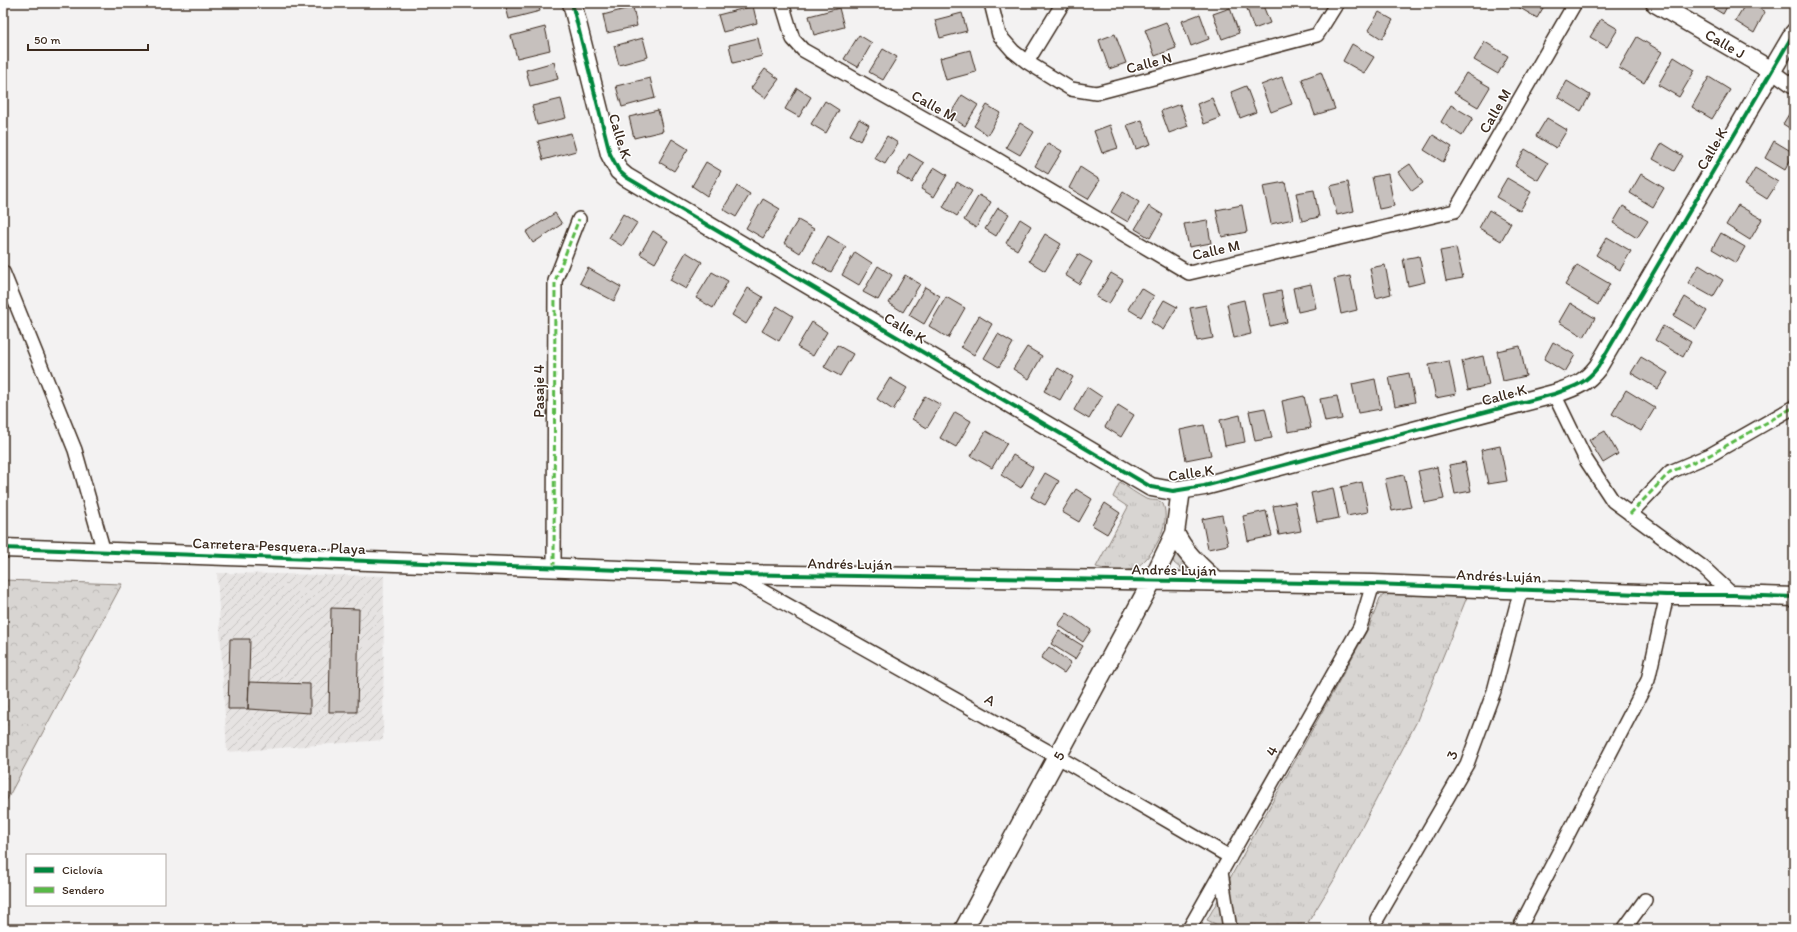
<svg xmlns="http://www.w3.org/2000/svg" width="1797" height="932" font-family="Itim,sans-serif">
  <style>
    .industrial { fill: url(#industrial-furrows) }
    .grass { fill: url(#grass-tufts); stroke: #8a8078 }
    .forest { fill: url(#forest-crowns); stroke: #8a8078 }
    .building { fill: #c6c0bd; stroke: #3b2a1e }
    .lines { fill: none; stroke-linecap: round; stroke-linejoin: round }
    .street-casing { stroke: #3b2a1e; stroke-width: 16 }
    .secondary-casing { stroke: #3b2a1e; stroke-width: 21 }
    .street { stroke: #fff; stroke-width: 13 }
    .secondary { stroke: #fff; stroke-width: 18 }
    .quiet { stroke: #58b947; stroke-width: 3; stroke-dasharray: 6 3; stroke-linecap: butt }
    .cycleway-casing { stroke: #fff; stroke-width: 6 }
    .cycleway { stroke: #00873e; stroke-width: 4 }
    .labels { text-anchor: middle; stroke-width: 3; stroke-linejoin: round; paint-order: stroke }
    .street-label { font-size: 15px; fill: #3b2a1e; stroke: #fff }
  </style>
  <defs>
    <pattern id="industrial-furrows" width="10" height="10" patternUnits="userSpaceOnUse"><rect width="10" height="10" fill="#e6e3e2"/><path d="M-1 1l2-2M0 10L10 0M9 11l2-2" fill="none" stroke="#c6c3c1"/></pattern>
    <pattern id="grass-tufts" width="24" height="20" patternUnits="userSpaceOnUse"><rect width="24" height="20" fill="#d8d5d2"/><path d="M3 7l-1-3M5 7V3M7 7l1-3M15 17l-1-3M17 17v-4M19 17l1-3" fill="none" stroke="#bab7b4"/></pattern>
    <pattern id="forest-crowns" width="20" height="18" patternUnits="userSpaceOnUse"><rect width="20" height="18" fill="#d8d5d2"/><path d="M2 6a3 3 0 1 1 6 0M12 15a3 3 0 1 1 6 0" fill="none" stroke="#bab7b4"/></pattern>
  </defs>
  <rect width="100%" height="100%" fill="#f3f2f2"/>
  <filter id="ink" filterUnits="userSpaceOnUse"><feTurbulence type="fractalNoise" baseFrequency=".025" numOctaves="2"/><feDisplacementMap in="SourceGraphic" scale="8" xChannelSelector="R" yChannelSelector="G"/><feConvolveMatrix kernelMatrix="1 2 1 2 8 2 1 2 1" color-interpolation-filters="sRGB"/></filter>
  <g filter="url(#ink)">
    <path class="industrial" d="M217,573L384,576L383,740L227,752Z"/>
    <path class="grass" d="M1120,482C1128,488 1137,494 1146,499C1151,501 1160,499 1163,504C1172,523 1152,559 1135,568C1123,574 1108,570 1096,567L1128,507L1113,497Z
      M1178,547L1200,570L1180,568L1174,563L1173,558Z
      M1389,591L1467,597L1416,723L1337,875L1304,929H1226L1207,920L1369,627L1380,598Z"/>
    <path class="forest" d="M3,580L122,584L3,807Z"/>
    <path class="building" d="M505,3H538L540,11L509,19Z
      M1245,3H1262L1270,23L1254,29Z
      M1516,3H1546L1537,18L1515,5Z
      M1709,3H1729L1723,14L1708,5Z
      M1746,3H1750L1765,12L1754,33L1735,21Z
      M753,6L757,23L723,32L718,15Z
      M633,7L637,26L607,33L603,15Z
      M839,8L844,27L814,35L809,16Z
      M1230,8L1239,33L1222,39L1213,14Z
      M1379,12L1393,20L1382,39L1368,30Z
      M962,13L967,31L940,38L935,20Z
      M1200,14L1209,39L1191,46L1182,21Z
      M1601,19L1618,29L1607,47L1590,37Z
      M1166,22L1176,48L1155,56L1145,30Z
      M545,27L550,50L517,58L511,36Z
      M1115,34L1126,63L1109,69L1099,40Z
      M859,35L872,43L858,67L844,59Z
      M1637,37L1662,52L1644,83L1619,68Z
      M643,38L648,57L619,65L614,46Z
      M758,38L762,56L733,63L729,45Z
      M1485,42L1508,56L1498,74L1474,60Z
      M1352,44L1374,57L1364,73L1343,61Z
      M883,49L897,57L883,80L869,72Z
      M970,50L976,72L946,80L940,58Z
      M1674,57L1695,70L1679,97L1658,85Z
      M554,62L558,79L530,86L526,70Z
      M765,69L779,79L765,98L751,88Z
      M1321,72L1335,109L1315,115L1302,79Z
      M1466,73L1490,87L1478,107L1454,93Z
      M1282,77L1292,104L1271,112L1261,85Z
      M1709,77L1730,90L1712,119L1692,107Z
      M650,78L655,98L622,107L616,86Z
      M1567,81L1590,95L1581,111L1558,97Z
      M1246,86L1256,112L1240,118L1231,92Z
      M797,88L811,97L799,117L785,109Z
      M962,95L978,105L965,126L949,116Z
      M1212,98L1220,118L1204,124L1197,104Z
      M561,99L566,118L537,125L532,106Z
      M825,101L839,110L826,133L811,124Z
      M1180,104L1188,126L1169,133L1161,111Z
      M987,105L1000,113L988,135L974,126Z
      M1451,105L1473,118L1462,136L1441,122Z
      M1792,109L1794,110V131L1783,124Z
      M658,110L663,131L634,138L629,117Z
      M1547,118L1567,130L1556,148L1536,136Z
      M859,119L869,125L860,141L850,135Z
      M1142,120L1151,144L1136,149L1127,125Z
      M1020,123L1034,132L1020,155L1006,147Z
      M1110,125L1118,148L1102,153L1094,131Z
      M571,133L576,151L543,160L538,141Z
      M1433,135L1452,147L1443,162L1424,150Z
      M887,136L898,143L885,164L874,158Z
      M672,139L688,149L674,171L659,162Z
      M1774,141L1794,153L1785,170L1765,158Z
      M1048,143L1062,151L1048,174L1035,166Z
      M1662,143L1683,156L1674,171L1653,159Z
      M1525,149L1548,163L1538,180L1515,166Z
      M909,154L924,163L912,183L897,174Z
      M706,162L721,171L707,196L692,186Z
      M1410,164L1423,183L1412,191L1398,172Z
      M934,167L947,175L934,197L921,189Z
      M1080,167L1100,180L1088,199L1069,188Z
      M1755,168L1778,182L1767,199L1745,185Z
      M1388,174L1394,206L1379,209L1372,177Z
      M1641,174L1664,188L1653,207L1630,193Z
      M1507,178L1531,192L1520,211L1496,197Z
      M957,182L972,191L957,216L943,207Z
      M1285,182L1293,219L1271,224L1263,186Z
      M1348,182L1354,211L1337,215L1330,186Z
      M737,186L750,194L736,217L723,209Z
      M1314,190L1319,217L1302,221L1296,193Z
      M1123,192L1139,202L1128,222L1111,212Z
      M979,195L991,202L976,228L964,220Z
      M763,199L780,209L763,238L746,228Z
      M1242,205L1247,232L1222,237L1216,210Z
      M1738,205L1762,219L1750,240L1726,225Z
      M1149,206L1163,215L1150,238L1135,229Z
      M1623,206L1648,221L1637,238L1613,223Z
      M998,208L1009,214L996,236L985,229Z
      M1489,210L1511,223L1501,241L1479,228Z
      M555,213L562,224L533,243L526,232Z
      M623,214L637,223L622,246L609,238Z
      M1020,219L1031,226L1017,250L1006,243Z
      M798,220L814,229L800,253L784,243Z
      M1207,220L1211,243L1189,247L1184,224Z
      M653,231L668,241L655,263L640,254Z
      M1721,233L1745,247L1736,263L1712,249Z
      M1045,234L1061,244L1045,271L1029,261Z
      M828,236L846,247L831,272L813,262Z
      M1607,237L1631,251L1620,270L1596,255Z
      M1456,248L1463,278L1446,281L1440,251Z
      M686,252L702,262L686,289L670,280Z
      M855,252L872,263L859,285L842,275Z
      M1078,254L1092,262L1079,284L1065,275Z
      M1419,256L1425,282L1408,286L1403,259Z
      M1385,265L1391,294L1376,298L1370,268Z
      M1577,265L1610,284L1598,305L1565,285Z
      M1699,265L1723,280L1713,297L1688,283Z
      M878,266L892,275L878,300L863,292Z
      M588,268L621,287L614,301L580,283Z
      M712,272L728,281L713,308L696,298Z
      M1111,273L1123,280L1109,304L1096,297Z
      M905,275L920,284L903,312L889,303Z
      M1350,276L1357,310L1341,314L1334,279Z
      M1311,284L1316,308L1298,312L1293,288Z
      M925,287L940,296L924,324L909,315Z
      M748,288L763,297L746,324L732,315Z
      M1141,288L1154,296L1141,317L1128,309Z
      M1281,291L1287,322L1270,326L1263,294Z
      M946,297L965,308L948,338L929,326Z
      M1685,297L1707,311L1696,329L1674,316Z
      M1164,300L1177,307L1163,330L1151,322Z
      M1244,300L1251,334L1234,338L1227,304Z
      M1570,303L1595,318L1584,337L1559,322Z
      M1206,305L1213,338L1197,341L1190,308Z
      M777,306L793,316L779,341L762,331Z
      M979,316L992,324L974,355L961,347Z
      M812,322L827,332L813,356L797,347Z
      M1663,326L1691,342L1683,357L1655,340Z
      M998,334L1013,343L999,367L984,358Z
      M1553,342L1575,355L1565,372L1544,359Z
      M837,345L853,354L840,376L824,367Z
      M1520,346L1526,376L1503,381L1497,351Z
      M1027,347L1042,356L1029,379L1013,369Z
      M1483,356L1489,385L1468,390L1462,361Z
      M1641,357L1668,373L1658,389L1631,373Z
      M1449,361L1456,394L1436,398L1429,365Z
      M1058,368L1073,377L1060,400L1044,391Z
      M1409,373L1415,402L1395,406L1389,377Z
      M890,378L907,388L893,410L877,399Z
      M1375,379L1381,409L1358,413L1352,384Z
      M1087,387L1102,397L1089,419L1074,410Z
      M1626,390L1655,408L1641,431L1612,414Z
      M925,396L941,405L927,428L912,419Z
      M1304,396L1311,428L1288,432L1282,401Z
      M1337,396L1342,419L1325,422L1320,399Z
      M1118,405L1134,415L1121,437L1105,427Z
      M1265,408L1272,438L1255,441L1249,411Z
      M955,412L971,421L956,447L940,438Z
      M1240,415L1245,442L1225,446L1220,420Z
      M1204,425L1211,455L1186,460L1180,430Z
      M986,431L1007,443L992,468L971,456Z
      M1605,431L1618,454L1603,463L1589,440Z
      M1500,446L1507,481L1488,484L1481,450Z
      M1013,455L1033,467L1021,488L1001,475Z
      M1465,462L1471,491L1455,494L1449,465Z
      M1437,467L1444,499L1425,503L1418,471Z
      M1045,473L1059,481L1045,505L1031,497Z
      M1404,475L1411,507L1392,511L1385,479Z
      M1362,482L1368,512L1347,516L1341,487Z
      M1333,488L1339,518L1317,522L1311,493Z
      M1076,489L1092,499L1079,522L1062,512Z
      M1295,502L1301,531L1279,535L1273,506Z
      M1105,503L1120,513L1107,534L1092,525Z
      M1266,511L1272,536L1248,541L1243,516Z
      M1222,515L1228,545L1208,549L1202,519Z
      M331,608L359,609L357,712H329Z
      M1067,613L1091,630L1083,642L1058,625Z
      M1059,631L1083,646L1075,659L1051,644Z
      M230,639H250L248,709H228Z
      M1049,647L1071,663L1064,673L1041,658Z
      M249,682L310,684V713L248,709Z"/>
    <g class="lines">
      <g class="street-casing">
        <path id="street" d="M782,3L793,39L803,50L993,157L1189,273L1455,211L1575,3
          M991,3L999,35L1013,51L1027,62L1071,89L1096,93L1317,35L1337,3
          M1027,62L1063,3
          M1772,71L1794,87
          M3,272L75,450L104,552
          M1554,394L1586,460L1613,501L1704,568L1733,595
          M1630,514L1670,472L1710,455L1794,407
          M554,568L555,281L579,219
          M734,575L1058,757L1230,857
          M1221,872L1230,929
          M1377,919L1467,764L1494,691L1521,589
          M1189,929L1360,627L1373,584
          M1519,929L1648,680L1667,595
          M1624,929L1645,900"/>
      </g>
      <g class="secondary-casing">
        <path id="secondary" d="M572,3L610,154L619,171L626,177L1151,487L1173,491L1204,486L1554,394C1574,387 1585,384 1598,367L1794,33
          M1655,3L1772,71
          M1175,533C1185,554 1201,567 1217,582
          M3,548L732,574L1373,584L1667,595H1733L1794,597
          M964,929L1152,581L1175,533L1181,490"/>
      </g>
      <use href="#street" class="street"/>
      <use href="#secondary" class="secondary"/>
      <path class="quiet" d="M1630,514L1670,472L1710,455L1794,407
        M554,568L555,281L579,219"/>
      <g class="cycleway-casing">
        <path id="cycleway" d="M572,3L610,154L619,171L626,177L1151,487L1173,491L1204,486L1554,394C1574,387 1585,384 1598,367L1794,33
          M3,548L732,574L1373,584L1667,595H1733L1794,597"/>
      </g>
      <use href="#cycleway" class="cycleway"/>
    </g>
  </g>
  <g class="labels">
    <g class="street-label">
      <text transform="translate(1725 44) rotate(30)" y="5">Calle J</text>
      <text transform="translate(1149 63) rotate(-15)" y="5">Calle N</text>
      <text transform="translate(934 106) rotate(29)" y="5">Calle M</text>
      <text transform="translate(1495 111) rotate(-60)" y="5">Calle M</text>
      <text transform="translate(620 136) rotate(73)" y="5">Calle K</text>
      <text transform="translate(1712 149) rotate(-60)" y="5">Calle K</text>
      <text transform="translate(1216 250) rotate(-13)" y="5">Calle M</text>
      <text transform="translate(905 328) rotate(31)" y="5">Calle K</text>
      <text transform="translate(539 391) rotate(-90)" y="5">Pasaje 4</text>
      <text transform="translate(1504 395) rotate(-15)" y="5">Calle K</text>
      <text transform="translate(1191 473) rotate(-8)" y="5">Calle K</text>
      <text transform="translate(279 546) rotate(2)" y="5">Carretera Pesquera - Playa</text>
      <text transform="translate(850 564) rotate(1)" y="5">Andrés Luján</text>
      <text transform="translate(1174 570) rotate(1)" y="5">Andrés Luján</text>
      <text transform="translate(1499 576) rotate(2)" y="5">Andrés Luján</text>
      <text transform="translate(990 700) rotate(29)" y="5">A</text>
      <text transform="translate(1272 751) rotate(-60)" y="5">4</text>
      <text transform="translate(1452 755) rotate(-66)" y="5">3</text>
      <text transform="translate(1059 756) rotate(-62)" y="5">5</text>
    </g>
  </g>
  <rect width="1797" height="932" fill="none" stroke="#fff" stroke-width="16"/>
  <rect x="8" y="8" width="1781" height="916" fill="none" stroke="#3b2a1e" stroke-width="1.5" filter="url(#ink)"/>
  <rect x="26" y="854" width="140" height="52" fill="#ffffff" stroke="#b1aaa5"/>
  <rect x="34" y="867" width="20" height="6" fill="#00873e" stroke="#b1aaa5"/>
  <text x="62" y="874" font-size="12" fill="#3b2a1e">Ciclovía</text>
  <rect x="34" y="887" width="20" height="6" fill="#58b947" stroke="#b1aaa5"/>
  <text x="62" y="894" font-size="12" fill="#3b2a1e">Sendero</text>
  <path d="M28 44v6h120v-6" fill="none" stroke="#3b2a1e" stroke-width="2"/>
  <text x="34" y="44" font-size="12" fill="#3b2a1e" stroke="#ffffff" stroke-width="3" paint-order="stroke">50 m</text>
</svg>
